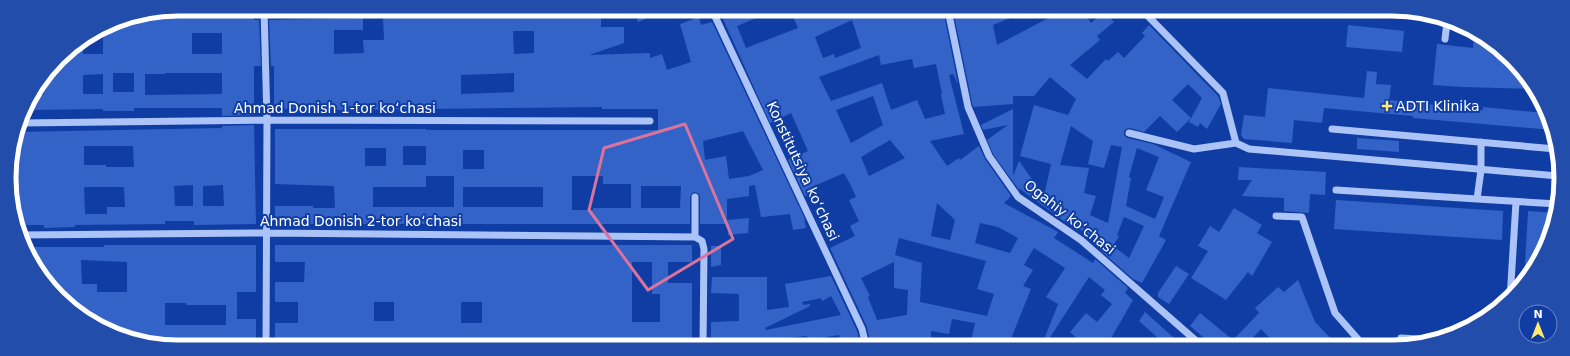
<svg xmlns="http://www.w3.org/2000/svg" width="1570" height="356" font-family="'DejaVu Sans',sans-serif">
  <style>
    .building { fill: #3463c8; fill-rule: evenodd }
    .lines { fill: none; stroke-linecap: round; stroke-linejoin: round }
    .minor { stroke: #abc3f6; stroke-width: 7 }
    .marked { fill: none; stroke: #da749d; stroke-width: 3; stroke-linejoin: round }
    .poi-dot { fill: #ffe96f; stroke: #103da3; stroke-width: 1.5 }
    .labels { text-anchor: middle; stroke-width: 4; stroke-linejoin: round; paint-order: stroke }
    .poi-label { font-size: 14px; fill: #fff; stroke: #103da3; text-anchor: start }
    .street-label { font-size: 14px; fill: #fff; stroke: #103da3 }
    .rim { fill: none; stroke: #fff; stroke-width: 5 }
  </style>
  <rect width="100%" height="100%" fill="#103da3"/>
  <path class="building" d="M582,9L594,10L596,16H601V27H624V43L589,55L650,53V58L662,54L667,70L691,62L680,24L699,17L701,25L712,22L804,217L806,228L793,230L790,214L761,217L755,185L749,186V196L727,199V224H700V197L699,194L695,192L692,193L690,197V224H275V206H313V208H335L334,186L275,184V129H426V130H658V109H602V107L335,110V108L274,109V66H271L269,20L363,18V30H334V54L364,53L363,40H384L383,18L583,16ZM513,31H534V53L514,54ZM514,73V92L461,94V75ZM743,131L763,170L749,176L729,179L726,156L705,160L703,141ZM403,146H426V165H403ZM365,148H386V166H365ZM463,150H484V169H463ZM426,176H454V207H373V187H426ZM572,176H603V184H631V208H593V210H572ZM641,186H681L680,208H641ZM463,187H543V207H463Z
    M634,10H668L638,22Z
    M719,10H775L737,26L746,48L798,28L790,10H943L958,84L953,74L949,75L964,134L930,141L947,166L959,158L960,160L979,146L985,159L1011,196L1004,203L1058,232L1054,238L1093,263L1095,259L1128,288L1125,293L1133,300L1110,340L1102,346H1086L1070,332L1086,313L1097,322L1112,304L1101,295L1105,290L1089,277L1049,339L1045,337L1058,304L1046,297L1065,268L1034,248L1024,265L1033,270L1023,286L1031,289L1008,346H970L975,323L952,319L949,334L931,331V346H901V341L887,346H871L867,327L830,248L855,236L850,226L859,221L849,200L856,197L851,186L844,173L812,187L814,192L805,196L788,160L808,151L791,113L770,123ZM852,20L861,48L835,58L834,54L823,58L815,37ZM879,55L881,65L912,59L914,68L936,64L942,94H941L945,114L925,119L917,100L891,110L882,83L831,101L819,77ZM873,96L883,125L851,143L836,110ZM890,140L905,158L869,176L861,157ZM937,203L955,220L950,240L931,236ZM980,223L998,227L1018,238L1010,253L975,243ZM899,238L986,261L977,289L994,294L987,316L920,302L922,263L895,255ZM894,262V288L908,290L907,315L877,320L868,297L870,296L861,278Z
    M953,10H1029L993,25L997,45L1064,10H1082L1091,23L1107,10H1122L1111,19L1114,22L1097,36L1100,40L1070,65L1087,79L1106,59L1108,61L1118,52L1124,58L1145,36L1142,33L1149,25L1218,96L1221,104L1207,129L1200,123L1198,127L1189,122L1202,98L1188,84L1172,100L1191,118L1177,132L1160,116L1144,132L1130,128L1126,129L1124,131V135L1127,138L1153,144L1191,162L1159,236L1166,240L1142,283L1133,279L1100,250L1101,247L1085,233L1066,220L1065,222L1020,189L1019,190L993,154L987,140L1008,125L983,130L981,125L1013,109V176L1019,161L1044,196L1051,164L1020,156L1034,105L1068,115L1076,99L1050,77L1034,96H1013V104L973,107ZM1071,126L1093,141L1088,164L1104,168L1111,145L1122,147L1108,223L1090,215L1096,196L1084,193L1089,168L1060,165ZM1137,148L1159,157L1146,190L1164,197L1155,219L1126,206L1131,178L1129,177ZM1124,217L1144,226L1129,258L1113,246L1119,236L1117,235Z
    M136,17H254V20H259L261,66H254V115L222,116V108H134V111H103V109L25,110L26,103L32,95H44V80L66,51L83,41V54H103V29L114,22ZM192,33H222V54H192ZM113,73H134V92H113ZM165,73H222V94L145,95V74H165ZM103,74V94H83V75Z
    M1348,25L1404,31L1402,52L1346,47Z
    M1474,31L1526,75L1533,89L1463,87L1433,85L1437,44L1473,48Z
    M1367,71L1377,72L1376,84L1391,85L1389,100L1483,110V107L1545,113L1553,130L1413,118V116L1324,108L1322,123L1294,120L1292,143L1244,139L1241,135L1244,115L1265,117L1268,88L1364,98Z
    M254,125L256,224L194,225V221H165V224L75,225V227L44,228V225H17L10,169H15L14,148L19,132L222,128V126ZM84,146H133L134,167H106V165H84ZM193,185V206H175L174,186ZM223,185L224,206H203V186ZM84,187H124L125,207H107V214H85Z
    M1357,138L1399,141V152L1357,149Z
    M1239,167L1326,172L1325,195L1310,194L1309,213L1284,211V198L1242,196L1252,180H1238Z
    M1336,200L1503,211L1502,240L1334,229Z
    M1234,208L1262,225L1257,233L1272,242L1252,276L1248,272L1226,300L1191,278L1208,251L1198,246L1210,226L1219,232Z
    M1528,211L1556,213L1543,253L1524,281Z
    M749,218L748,233L728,235L727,220Z
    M104,245H256V292H237V319H256V339H136L94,324L74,308V302H68L44,281L26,247H104ZM81,260L127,262V292H97V284H82ZM165,303H186V305H226V325H165Z
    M275,245H692V262H668V283H692V338H632V341L572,339V341H482V338H275V323H298V302H275V282H304L305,262H275ZM632,262H652V294H660V322H632ZM374,302H394V321H374ZM461,302H482V323H461Z
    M711,246H721V265L711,267Z
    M1176,266L1189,274L1169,304L1158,297V293Z
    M831,276L857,331L861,346H842L839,335L820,338L821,346H809L807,336L788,338V341L758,346H728V340H711V322L739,321V294L711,293L712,277H767V310L789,307L785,284ZM831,296L841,315L766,330L765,328L810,306V304L803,305L802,302L821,298L822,301Z
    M1298,280L1315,322L1338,346H1278L1261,329L1245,346H1214L1190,326L1200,313L1233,340L1259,313L1255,308L1278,287L1284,292Z
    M1145,312L1183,346H1167L1139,321Z"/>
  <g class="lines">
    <path class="minor" d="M264,9L267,120L266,346
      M712,10L862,329L866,346
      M948,10L968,107L989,156L1018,197L1081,240L1202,346
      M1142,10L1223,93L1236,143L1249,149L1558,176
      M1445,39L1447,22
      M21,123L267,120L650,121
      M1332,129L1556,149
      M1129,133L1194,149L1236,143
      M1481,142V170L1477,199L1558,204
      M1336,190L1477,199
      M695,197V237
      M1276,216L1302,217L1335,313L1364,346
      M19,235L267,233L695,237L702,241L704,249L703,346
      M1510,299L1516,202
      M1401,338L1433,340"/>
  </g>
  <path class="marked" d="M685,124L733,239L648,290L589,210L604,148Z"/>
  <path class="poi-dot" d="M1385 100h4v4h4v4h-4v4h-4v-4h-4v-4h4z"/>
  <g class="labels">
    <g class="poi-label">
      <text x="1396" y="111">ADTI Klinika</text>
    </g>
    <g class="street-label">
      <text x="335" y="113">Ahmad Donish 1-tor koʻchasi</text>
      <text transform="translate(803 171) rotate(65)" y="5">Konstitutsiya koʻchasi</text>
      <text transform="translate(1070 217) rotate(38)" y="5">Ogahiy koʻchasi</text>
      <text x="361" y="226">Ahmad Donish 2-tor koʻchasi</text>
    </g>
  </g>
  <path d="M0 0H1570V356H0ZM178 16H1392A162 162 0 0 1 1554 178V178A162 162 0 0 1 1392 340H178A162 162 0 0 1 16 178V178A162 162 0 0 1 178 16Z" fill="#234daa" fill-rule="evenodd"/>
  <path class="rim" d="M178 16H1392A162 162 0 0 1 1554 178V178A162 162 0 0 1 1392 340H178A162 162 0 0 1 16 178V178A162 162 0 0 1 178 16Z"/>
  <g transform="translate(1538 324)"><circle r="19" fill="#103da3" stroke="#708bc8"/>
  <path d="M0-3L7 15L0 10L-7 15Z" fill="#ffe96f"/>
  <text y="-6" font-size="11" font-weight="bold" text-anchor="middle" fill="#ffffff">N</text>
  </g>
</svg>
